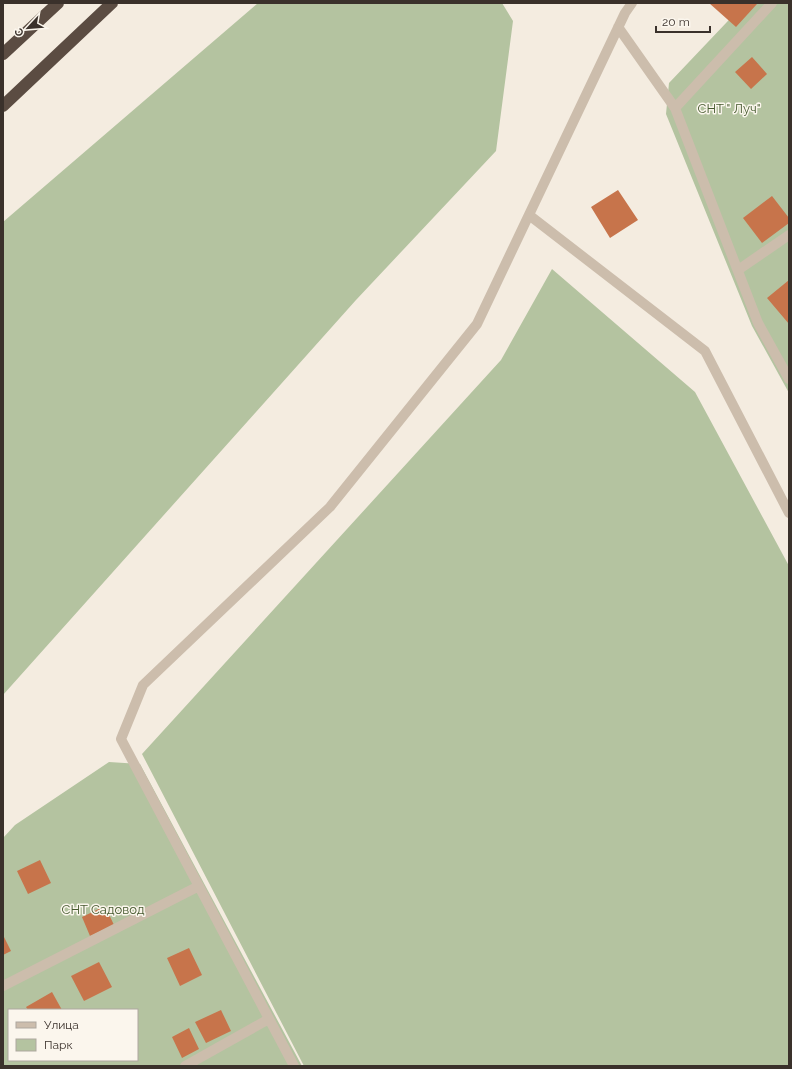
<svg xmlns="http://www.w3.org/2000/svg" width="792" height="1069" font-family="Raleway,sans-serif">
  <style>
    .green { fill: #b4c3a0; fill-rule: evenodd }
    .building { fill: #c7744b }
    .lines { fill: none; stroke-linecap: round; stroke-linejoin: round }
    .minor { stroke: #ccbdac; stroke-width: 10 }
    .highway { stroke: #5b4c42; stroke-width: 12 }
    .labels { text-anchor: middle; stroke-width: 3; stroke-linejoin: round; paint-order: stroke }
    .park-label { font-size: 13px; fill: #45592e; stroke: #fbf6ed }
  </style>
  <rect width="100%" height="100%" fill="#f4ece0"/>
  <path class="green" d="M258,3H502L513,21L496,151L356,300L3,695V222Z
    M745,3H789V393L752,326L666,114L669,83Z
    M552,269L695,392L789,566V1066H304L142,754L501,360Z
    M109,762L140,764L302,1066H3V838L15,825ZM9,1010H137V1060H9Z"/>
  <path class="building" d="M709,3H757V4L736,27Z
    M752,57L767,74L751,89L735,72Z
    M618,190L638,220L610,238L591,207Z
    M772,196L789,218V223L762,243L743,218Z
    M789,280V324L767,298Z
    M40,860L51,883L28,894L17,871Z
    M105,906L114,925L90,936L82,917Z
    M3,935L11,951L3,955Z
    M189,948L202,975L180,986L167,958Z
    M99,962L112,987L84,1001L71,976Z
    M52,992L62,1010H28L26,1007Z
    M221,1010L231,1031L206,1043L195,1022Z
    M189,1028L199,1049L182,1058L172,1037Z"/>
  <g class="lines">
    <path class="minor" d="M618,27L675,108L758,323L789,379
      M675,108L772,3
      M529,215L705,351L789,513
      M738,270L789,235
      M3,986L199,886
      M185,1066L269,1019
      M294,1066L121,739L143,685L330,507L477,324L625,13L632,3"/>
    <path class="highway" d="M3,54L58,3
      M3,106L112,3"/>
  </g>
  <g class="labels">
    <g class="park-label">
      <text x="729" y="113">СНТ " Луч"</text>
      <text x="103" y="914">СНТ Садовод</text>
    </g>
  </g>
  <rect width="792" height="1069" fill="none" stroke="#3a312b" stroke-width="8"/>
  <rect x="8" y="1009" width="130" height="52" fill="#fbf6ed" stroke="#aea79f"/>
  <rect x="16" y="1022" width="20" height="6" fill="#ccbdac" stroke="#aea79f"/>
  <text x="44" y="1029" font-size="12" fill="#3a312b">Улица</text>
  <rect x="16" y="1039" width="20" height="12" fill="#b4c3a0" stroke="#aea79f"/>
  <text x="44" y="1049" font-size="12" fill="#3a312b">Парк</text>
  <g transform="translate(28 28) rotate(244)" stroke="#fbf6ed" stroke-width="3" paint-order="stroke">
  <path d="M0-3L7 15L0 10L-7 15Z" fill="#3a312b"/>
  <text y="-6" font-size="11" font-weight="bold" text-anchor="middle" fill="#3a312b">С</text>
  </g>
  <path d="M656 26v6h54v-6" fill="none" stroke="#3a312b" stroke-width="2"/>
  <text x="662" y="26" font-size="12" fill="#3a312b" stroke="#fbf6ed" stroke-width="3" paint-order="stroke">20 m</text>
</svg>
